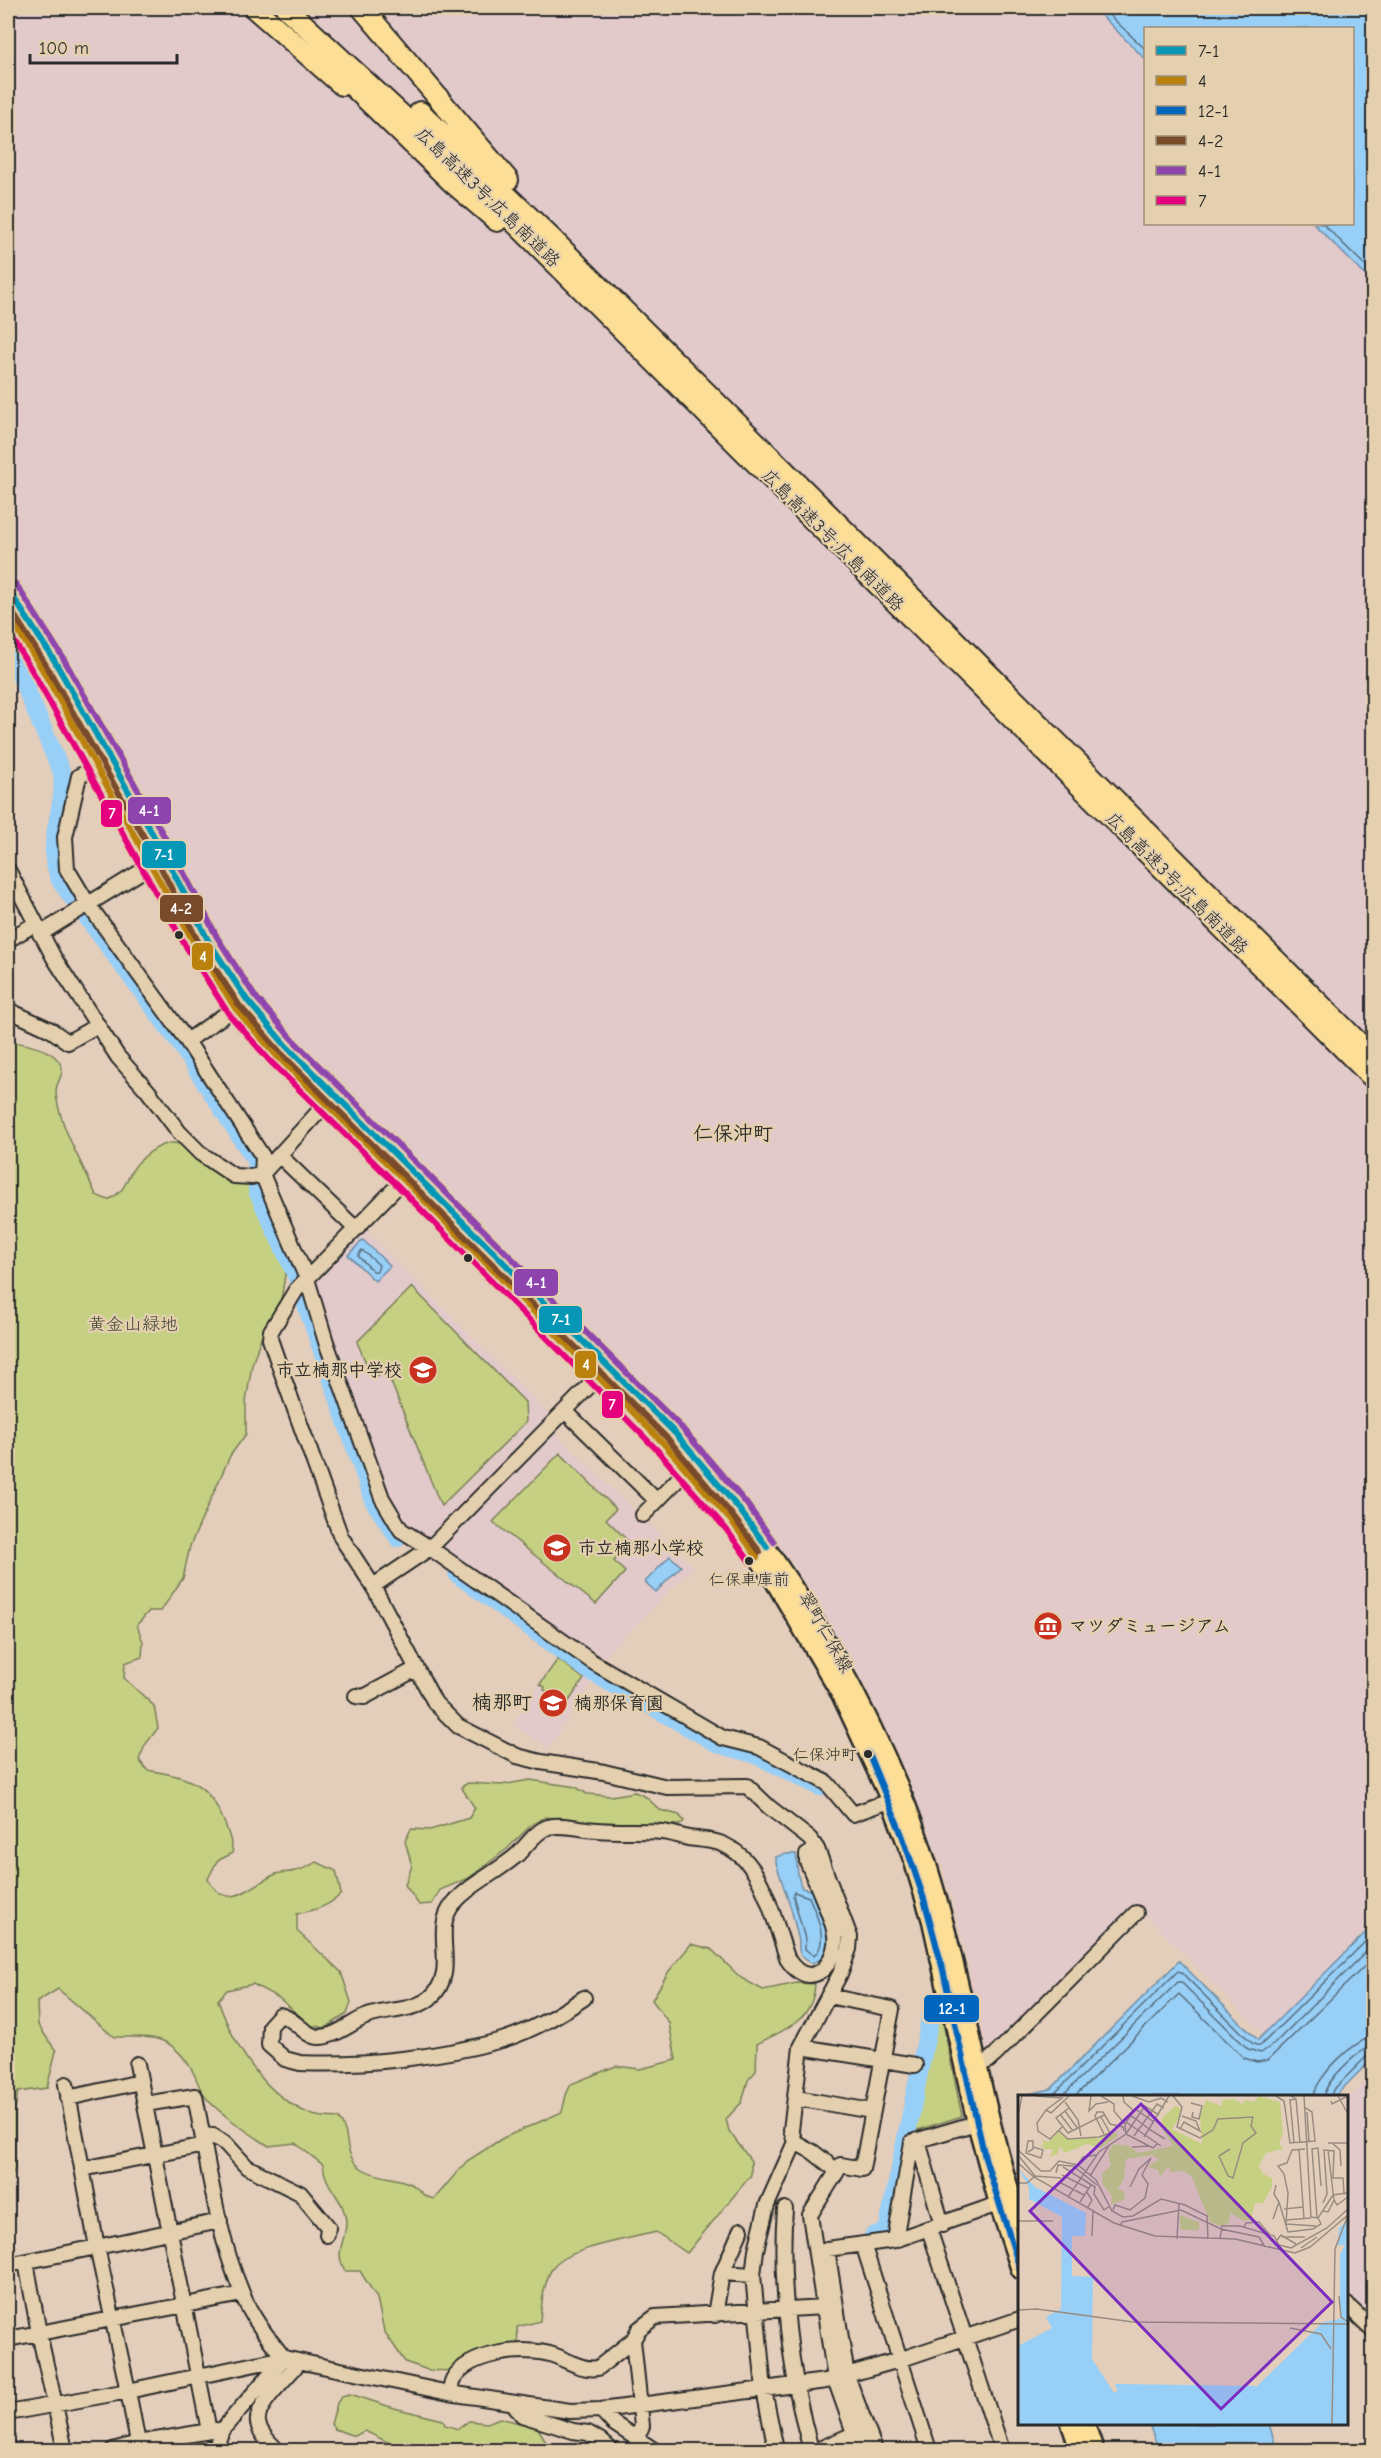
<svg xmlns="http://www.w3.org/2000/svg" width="1381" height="2458" font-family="'Comic Neue','Klee One',sans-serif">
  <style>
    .built { fill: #e2c9ca }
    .green { fill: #c5d083; stroke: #787e57; stroke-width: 1.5 }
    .water { fill: #98cff7; stroke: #6c8da5; stroke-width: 1.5 }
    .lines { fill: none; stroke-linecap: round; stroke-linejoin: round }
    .shore { stroke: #576d7d; stroke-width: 1.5 }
    .river { stroke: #98cff7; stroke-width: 18 }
    .minor-casing { stroke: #2b2b2b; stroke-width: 18 }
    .major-casing { stroke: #2b2b2b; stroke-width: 21 }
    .highway-casing { stroke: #2b2b2b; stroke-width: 24 }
    .minor { stroke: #e4d0ae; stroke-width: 14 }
    .major { stroke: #fcde96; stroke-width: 16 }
    .highway { stroke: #fcde96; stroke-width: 20 }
    .bus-1-casing { stroke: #e4d0ae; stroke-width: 10 }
    .bus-2-casing { stroke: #e4d0ae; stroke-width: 10 }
    .bus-3-casing { stroke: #e4d0ae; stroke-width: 10 }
    .bus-4-casing { stroke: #e4d0ae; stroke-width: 10 }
    .bus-5-casing { stroke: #e4d0ae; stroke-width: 10 }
    .bus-6-casing { stroke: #e4d0ae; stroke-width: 10 }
    .bus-1 { stroke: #0696b6; stroke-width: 6 }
    .bus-2 { stroke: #ba810d; stroke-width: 6 }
    .bus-3 { stroke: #0065bd; stroke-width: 6 }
    .bus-4 { stroke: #7a4b2a; stroke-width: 6 }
    .bus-5 { stroke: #8e44ad; stroke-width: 6 }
    .bus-6 { stroke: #e5007d; stroke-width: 6 }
    .bus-dot { fill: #2b2b2b; stroke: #e4d0ae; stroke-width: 2 }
    .labels { text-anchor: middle; stroke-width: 4.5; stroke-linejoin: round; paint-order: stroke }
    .bus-label { font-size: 16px; fill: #2b2b2b; stroke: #e4d0ae }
    .street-label { font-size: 18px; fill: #2b2b2b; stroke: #e4d0ae }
    .park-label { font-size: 18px; fill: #424438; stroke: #e4d0ae }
    .poi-label { font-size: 18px; font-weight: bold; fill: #2b2b2b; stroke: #e4d0ae; text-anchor: start }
    .neighbourhood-label { font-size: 20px; font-weight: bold; fill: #2b2b2b; stroke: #e4d0ae }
    .inset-road { fill: none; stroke: #998c81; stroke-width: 1.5 }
    .view { fill: #7b2cbf; fill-opacity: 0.15; stroke: #7b2cbf; stroke-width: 3 }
    .inset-edge { fill: none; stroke: #2b2b2b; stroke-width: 3 }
    .line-badge { stroke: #e4d0ae; stroke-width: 2 }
    .badge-label { font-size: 16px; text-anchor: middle; font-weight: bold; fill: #fff }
  </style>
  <rect width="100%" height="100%" fill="#e3cdbb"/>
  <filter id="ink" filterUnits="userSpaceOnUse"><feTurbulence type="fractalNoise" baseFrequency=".0167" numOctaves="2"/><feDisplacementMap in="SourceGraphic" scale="12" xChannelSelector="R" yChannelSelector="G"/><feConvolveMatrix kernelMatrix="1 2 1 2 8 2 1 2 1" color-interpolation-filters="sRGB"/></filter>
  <g filter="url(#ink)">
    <path class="built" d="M8,8H1094L1145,59L1146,224H1314L1373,283V1925L1264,2035L1134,1903L992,2047L986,2049L961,1932L944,1871L906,1772L868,1690L846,1649L793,1564L750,1506L671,1413L293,1036L267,1007L245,977L58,644L34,606L8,571Z
      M364,1229L551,1416L432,1537L425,1540L407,1530L385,1497L311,1284Z
      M554,1433L693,1567L600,1661L442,1551L441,1546Z
      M558,1655L593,1681L548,1748L513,1725Z
      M1373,2073V2321L1346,2294L1347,2100Z"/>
    <path class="green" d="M8,1040C24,1045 53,1047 61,1065C65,1075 56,1082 56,1091C56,1095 57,1101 58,1105C65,1136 83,1165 96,1195L108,1200C130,1188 123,1181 136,1165C145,1155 157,1145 171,1143C188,1141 236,1173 253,1183L256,1195L276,1234L286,1269L281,1300L262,1334L252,1365L246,1402V1434L230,1456L190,1546L183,1578L161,1611H149L137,1625L143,1642L142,1657L125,1663L124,1678L154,1706L158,1728L145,1745L139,1760L147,1770C185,1777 206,1780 222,1817C228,1830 231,1839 233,1853L217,1861L208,1879C228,1916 253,1883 276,1874C282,1872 289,1873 295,1871C303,1870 310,1865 317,1862L336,1871L341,1894C328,1907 315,1910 297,1914V1931L341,1972L351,2002L347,2014L325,2028L310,2025L279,1998L253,1984L227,1990L218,2000C233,2045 264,2095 310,2114C318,2118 329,2117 338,2118C350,2132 344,2144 352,2158C362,2178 393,2175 411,2184C422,2190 420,2196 434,2199L467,2161L503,2138L562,2112L566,2095L571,2084L616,2066L640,2069L676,2060L669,2023L652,2000L669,1971L691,1944L711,1949L741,1978L763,1990L797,1983L815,1984C813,2021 785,2029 757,2044L756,2071L748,2080L742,2102L726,2119L729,2131L751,2161V2175L687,2253L656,2232C633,2238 565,2249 553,2267C544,2281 541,2306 540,2321L517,2327L518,2346L454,2371L428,2370L405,2362L384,2331L377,2298L360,2271H345C333,2251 347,2240 346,2221C344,2197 325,2189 323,2165L295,2143L269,2146C253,2136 219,2113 207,2099C200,2091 197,2079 192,2070C170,2033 152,2037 114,2037L58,1989L37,2002L38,2025L56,2051L47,2088L18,2092L15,2110V2169L8,2183Z
      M412,1287L525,1402L526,1422L441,1506L387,1372L372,1377L357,1342Z
      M560,1453L616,1509L606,1519L631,1544L614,1561L625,1572L596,1604L493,1522Z
      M558,1659L584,1679L567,1704L544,1690L545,1687L540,1684Z
      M530,1780L576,1787L587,1794L611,1796L635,1792L646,1797L660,1810L679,1815L684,1821L680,1825L592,1822L546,1817L532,1824L508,1848L469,1878L440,1890L432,1904L419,1905L405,1885L412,1866L405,1841L411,1829L430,1830L469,1818L475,1808L461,1787L468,1783L501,1785Z
      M939,2004L962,2116L918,2130L914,2128L937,2005Z
      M350,2394L394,2408L443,2420L445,2425L458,2429L469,2421L487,2423L500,2418L538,2428L549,2447L548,2450H404L365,2431L354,2436L335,2429L331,2424L337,2403L342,2396Z"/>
    <path class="water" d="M1094,8H1373V283L1314,224H1352V28H1146L1145,59Z
      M363,1240L390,1266L375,1281L348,1255Z
      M670,1556L681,1566L656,1592L645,1582Z
      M784,1854H796C798,1867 796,1876 802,1888L814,1891C820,1909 842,1957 811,1963L801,1956L799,1950V1941L792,1912L776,1863V1857Z
      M1373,1925V2058L1335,2096H1029L1028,2094L1051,2089L1179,1961L1258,2040Z
      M1149,2424H1269L1277,2450H1147L1157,2446Z"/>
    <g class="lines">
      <path class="shore" d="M1102,8L1146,50
        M1323,224L1374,274
        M362,1250L379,1265L377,1271H373L358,1256Z
        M794,1892L809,1897C816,1914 830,1941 814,1956L805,1949V1939L793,1895Z
        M1044,2096L1055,2093L1178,1971L1181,1972L1253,2044L1260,2046L1374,1933
        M1062,2096L1178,1982H1181L1248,2049L1261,2053L1274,2044L1374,1944
        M1075,2096L1179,1994L1244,2058L1257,2062L1268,2060L1374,1957
        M1314,2096C1315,2078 1355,2038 1374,2037
        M1324,2096C1324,2083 1360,2047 1374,2046
        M1331,2096L1333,2090L1367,2056L1374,2054"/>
      <path class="river" d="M8,647L62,773C67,813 42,841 61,882L179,1042L256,1161L257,1191L296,1275L373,1500L398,1538
        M457,1574L588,1670L718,1744L754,1754L820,1787
        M873,2236L887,2232L933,2004"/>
      <g class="minor-casing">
        <path id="minor" d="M97,767L79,776L65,837L67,869L88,904L187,1041L263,1157L262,1174L307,1279L326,1342L382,1498L401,1530L430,1548L591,1661L723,1738L759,1747L827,1783L853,1814L897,1798
          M8,870L54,958L118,1057L148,1091L179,1132L200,1153L234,1176L252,1177L262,1174L332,1097
          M40,934L158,861
          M8,940L35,924
          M8,1010L51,1030L68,1042L98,1025
          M187,1041L242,1003
          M279,1155L356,1229
          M409,1174L296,1290L271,1331L270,1339L285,1382L341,1537L373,1586L435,1703L458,1726L517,1756L541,1762L604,1772L667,1787L747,1786L769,1807L810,1839L817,1849L850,1937L849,1949L840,1974L801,2047L791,2130L795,2142L813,2152L836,2170
          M565,1411L657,1501
          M643,1515L687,1470
          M373,1586L430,1548L605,1370
          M356,1696L364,1697L416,1669
          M828,1996L892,2009L862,2169L841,2165L810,2215L835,2379L860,2450
          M584,1998C559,2015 532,2031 502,2040C442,2057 363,2066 300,2063L285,2059L269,2045L270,2026L280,2015C295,2018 305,2037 319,2037C335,2037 351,2023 365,2017C386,2009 413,2012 430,1998C461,1971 430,1932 453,1904C471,1883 498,1872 518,1854C527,1845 536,1831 548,1827C564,1823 582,1830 598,1830C619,1832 641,1830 662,1832C671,1833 680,1836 688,1838C712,1841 723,1840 742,1857C766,1878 777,1931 788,1960C794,1969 804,1978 815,1974C829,1970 837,1948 835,1935C833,1918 814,1879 807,1861V1855L817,1849
          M801,2047L915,2065
          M137,2064L209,2431
          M969,2066L988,2061L995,2055L1136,1913
          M66,2084L97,2247L220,2221
          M68,2098L140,2082
          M796,2098L872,2111
          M145,2104L195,2096C208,2162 216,2231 242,2293C251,2317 268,2338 284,2358L222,2430L215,2450
          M203,2135L213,2136L226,2144L247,2167L300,2193L328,2227L327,2235
          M918,2141L942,2225
          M82,2169L205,2145
          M785,2209C779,2282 791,2380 811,2450
          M929,2229L1002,2450
          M895,2240L912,2142L976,2123
          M863,2244L929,2450
          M26,2262L39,2333L65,2450
          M8,2265L97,2247L128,2391L284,2358L449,2393L570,2411L601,2410L826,2381L899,2360L1020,2319
          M722,2273L753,2275
          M1346,2304L1374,2331
          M715,2315L722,2273L741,2230
          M8,2339L242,2294
          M633,2340L642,2426L637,2437
          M449,2393C451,2389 451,2383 453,2379C469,2352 526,2346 553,2355C567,2360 583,2371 598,2368L633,2340L639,2329L655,2317L824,2307
          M514,2404L522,2415L573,2431L588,2433L600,2440L611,2450
          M601,2410L613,2423L654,2450
          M8,2413L128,2391L138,2443
          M113,2450L138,2443L216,2430
          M277,2450C270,2443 260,2434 258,2423C255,2404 288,2378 299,2362
          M776,2450L764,2390L753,2275L756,2250L767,2205L795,2142
          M817,2450L854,2434
          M875,2450L847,2376L827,2249L895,2240L998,2204"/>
      </g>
      <g class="major-casing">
        <path id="major" d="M8,589L54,660L165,856L209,942L247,1000L286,1046C366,1123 445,1203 524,1282C574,1333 628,1381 676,1434C771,1540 848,1662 903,1795C959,1932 973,2081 1020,2221
          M8,615L42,669L193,941L235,1008L276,1055L404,1180L664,1444L733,1523L773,1580L841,1696L890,1801L912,1859L931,1921L976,2123L998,2204L1020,2270
          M1070,2424L1079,2450
          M1086,2424L1095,2450"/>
      </g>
      <g class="highway-casing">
        <path id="highway" d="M254,8L342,85
          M286,8L474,182L1374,1079
          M362,8L508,180
          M337,71L454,184L497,221
          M420,112L553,240L1374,1058"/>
      </g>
      <use href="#minor" class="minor"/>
      <use href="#major" class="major"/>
      <use href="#highway" class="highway"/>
      <g class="bus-1-casing">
        <path id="bus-1" d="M8,589L54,660L165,856L209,942L247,1000L286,1046L675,1433L739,1509L767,1547"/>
      </g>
      <g class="bus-2-casing">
        <path id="bus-2" d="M8,615L42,669L193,941L235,1008L276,1055L404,1180L664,1444L733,1523L757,1557"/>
      </g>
      <g class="bus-3-casing">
        <path id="bus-3" d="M868,1753L902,1835L924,1899L943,1970L985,2158L1020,2269"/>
      </g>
      <g class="bus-4-casing">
        <path id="bus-4" d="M8,605L46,665L157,860L201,947L239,1005L280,1052L668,1439L732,1515L760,1552"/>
      </g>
      <g class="bus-5-casing">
        <path id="bus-5" d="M16,584L62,656L173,852L217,937L254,995L293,1040L681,1427L746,1503L774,1542"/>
      </g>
      <g class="bus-6-casing">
        <path id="bus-6" d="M8,631L34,674L185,945L228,1013L270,1061L398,1186L657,1450L726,1529L750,1562"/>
      </g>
      <use href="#bus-1" class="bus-1"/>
      <use href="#bus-2" class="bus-2"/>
      <use href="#bus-3" class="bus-3"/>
      <use href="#bus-4" class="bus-4"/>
      <use href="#bus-5" class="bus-5"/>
      <use href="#bus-6" class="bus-6"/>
    </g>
  </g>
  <defs>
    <g id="school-disc" transform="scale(1.5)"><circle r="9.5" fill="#c8321e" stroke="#e4d0ae"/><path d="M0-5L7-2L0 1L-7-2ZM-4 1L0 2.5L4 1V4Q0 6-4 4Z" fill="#fff"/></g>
    <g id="museum-disc" transform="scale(1.5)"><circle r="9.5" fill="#c8321e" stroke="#e4d0ae"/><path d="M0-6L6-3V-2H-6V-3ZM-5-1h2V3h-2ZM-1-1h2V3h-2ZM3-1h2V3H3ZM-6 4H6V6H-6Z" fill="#fff"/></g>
  </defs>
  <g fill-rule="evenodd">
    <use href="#school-disc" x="423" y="1370"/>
    <use href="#school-disc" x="557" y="1548"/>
    <use href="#museum-disc" x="1048" y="1626"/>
    <use href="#school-disc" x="553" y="1703"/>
  </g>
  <g class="bus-dot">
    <circle cx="179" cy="935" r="5"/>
    <circle cx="468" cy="1258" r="5"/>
    <circle cx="749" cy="1561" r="5"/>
    <circle cx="868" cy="1754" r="5"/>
  </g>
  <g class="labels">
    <g class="bus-label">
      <text x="749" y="1585">仁保車庫前</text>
      <text x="857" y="1760" text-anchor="end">仁保沖町</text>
    </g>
    <g class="street-label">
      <text transform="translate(488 197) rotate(44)" y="6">広島高速3号;広島南道路</text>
      <text transform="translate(833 540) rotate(45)" y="6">広島高速3号;広島南道路</text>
      <text transform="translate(1177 883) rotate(45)" y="6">広島高速3号;広島南道路</text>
      <text transform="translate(826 1632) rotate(60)" y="6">翠町仁保線</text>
    </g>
    <g class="park-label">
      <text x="133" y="1330">黄金山緑地</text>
    </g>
    <g class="poi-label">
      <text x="402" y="1376" text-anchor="end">市立楠那中学校</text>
      <text x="578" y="1554">市立楠那小学校</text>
      <text x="1069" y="1632">マツダミュージアム</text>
      <text x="574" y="1709">楠那保育園</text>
    </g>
    <g class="neighbourhood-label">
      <text x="733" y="1140">仁保沖町</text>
      <text x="502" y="1709">楠那町</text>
    </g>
  </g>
  <g transform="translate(1018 2095)">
    <rect width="330" height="330" fill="#e3cdbb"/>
    <path d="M241,1L262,7L265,38L261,48L265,54L248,58L241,71L245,79L254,83V92L245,108H237L233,124L226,126L213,118L210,129L202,131L192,127L174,82L166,76L153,77L150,71L142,82L140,75L130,72L141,64L134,60L108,64L106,84L100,94L106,97L107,104L93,110L94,101L85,90L84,79L93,70L90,58L95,49L111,51L120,58L155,51L144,33V23L157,11L163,13L162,21L154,34L184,49L182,20L188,5L203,11L205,5L216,4L224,9L228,5L236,7ZM40,37L50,44L78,42L82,46V42L98,37L100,41L82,53L69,49L47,58L42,51L39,59L32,62L35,54H27L20,49L26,51L24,45L30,47ZM161,120L181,127V135H163Z" fill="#c5d083"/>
    <path d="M0,73L17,92L68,118L67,141H54V181L75,182L74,264L96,298L100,295L97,289L239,291L305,227L322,224V160L330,143L326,150H320L321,133L330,125V329H0V251L34,233L28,222L43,214L44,122L11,104V92Z" fill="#98cff7"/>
    <path class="inset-road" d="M18,1L44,3L28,15L19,28L20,36L32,44L44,32M73,1L71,16L78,9L90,7M83,1L96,9V16L107,29L108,39L135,53L139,49M105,1L106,7L116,16M114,1L131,7L143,3L150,7M155,1L164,12L159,32L182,43L195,35L200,24L235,22L233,31L238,38L225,48L215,83L210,81L201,61L212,54M258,1L266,6L272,48L297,46L294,17L286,12M273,1L278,4L282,48M286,1L293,122L300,123L315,100L330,98M320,1L330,19M313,6L314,9L330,1M47,7L60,25L63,41M173,8L184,11L181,24L174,22L175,17M51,13L38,23L50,38L86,20M28,15L33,18L51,1M47,16L60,34M289,17L291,47M42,19L55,36M0,21L4,1M113,21L118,24L127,11L141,20M108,27L143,51M107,29L117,14L136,27M162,34L166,27L182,36L178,26L164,21M40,35L50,44L81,42L92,38L83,22M86,39L77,21L79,17H85L92,29L105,32L106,36M116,41L139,9L146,13M126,42L131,34L147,44M276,48L272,5L278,4M310,48H330M314,48L322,55L323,71M114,52L132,51M281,54L286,124M287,54L274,55L269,68L260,71L266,79L270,98L268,129L298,131M0,55L23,76H32L41,66L60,70L78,85L94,116L105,122L115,121L143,104L167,110L189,121L190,144M10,57L15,54V46H10L8,58L23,63L25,55L15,52M0,60L17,81L9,88H0M0,68L16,82L96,128L137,141L217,144L277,158L292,152L330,120M59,71L65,62L78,60M45,72L77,92L76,99L86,115L92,111M38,78L40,70L55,71L79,90M44,80L70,93M17,81L43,83M72,81L92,49M313,83H325L326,99M41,87L66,100M68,96L74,105L70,112M50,102L81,57L108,39L118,24L131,34L151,1M316,105L319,110L330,102M62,107L73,90L70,88M261,107L270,137L295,134L303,129L300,123M305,108L309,99L306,55L316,56L315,83M266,114L285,112M95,115L97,110L112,115L127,103L130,89L124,80L133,63L121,74L112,92M305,116L310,117L316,105L310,55M299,123L294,54L300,53L303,91M255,124L261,107L256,99L258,90M268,125L293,123M0,126H35M102,131L104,127L163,115L203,134L241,142L247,152M226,132L228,128L241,127L252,140M74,141L75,116M264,142H287M202,143L204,131H222L256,141L261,150L273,153L309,133L330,114M159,144L161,108M259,145L263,140L278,149M283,153L299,142M321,201L323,222L330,227M0,215L19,214L115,227L330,229M272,233L303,239L313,254M314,329L317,154L330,120"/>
    <path class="view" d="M123,9L314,207L203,314L12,116Z"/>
    <rect width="330" height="330" class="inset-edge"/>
  </g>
  <g class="line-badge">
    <rect x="127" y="796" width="45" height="29" rx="6" fill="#8e44ad"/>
    <rect x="100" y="799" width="23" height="29" rx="6" fill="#e5007d"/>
    <rect x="141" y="840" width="46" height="29" rx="6" fill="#0696b6"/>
    <rect x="159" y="894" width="45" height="29" rx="6" fill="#7a4b2a"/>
    <rect x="191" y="942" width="23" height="29" rx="6" fill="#ba810d"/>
    <rect x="513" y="1268" width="46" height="29" rx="6" fill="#8e44ad"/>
    <rect x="538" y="1305" width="45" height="29" rx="6" fill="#0696b6"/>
    <rect x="574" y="1350" width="23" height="29" rx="6" fill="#ba810d"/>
    <rect x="601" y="1390" width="23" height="29" rx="6" fill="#e5007d"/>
    <rect x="923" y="1994" width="57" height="29" rx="6" fill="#0065bd"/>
  </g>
  <g class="badge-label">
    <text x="149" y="816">4-1</text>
    <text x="112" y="819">7</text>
    <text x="164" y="860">7-1</text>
    <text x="181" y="914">4-2</text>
    <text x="203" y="962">4</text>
    <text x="536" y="1288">4-1</text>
    <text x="561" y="1325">7-1</text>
    <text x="586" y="1370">4</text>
    <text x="612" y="1410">7</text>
    <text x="952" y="2014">12-1</text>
  </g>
  <rect width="1381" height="2458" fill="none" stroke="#e4d0ae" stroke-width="30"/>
  <rect x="15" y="15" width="1351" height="2428" fill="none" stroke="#2b2b2b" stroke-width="2" filter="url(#ink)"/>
  <rect x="1144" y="27" width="210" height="198" fill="#e4d0ae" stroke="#9a8e7a" stroke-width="1.5"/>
  <rect x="1156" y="46" width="30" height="9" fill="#0696b6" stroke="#9a8e7a" stroke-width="1.5"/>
  <text x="1198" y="57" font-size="18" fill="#2b2b2b">7-1</text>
  <rect x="1156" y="76" width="30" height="9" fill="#ba810d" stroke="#9a8e7a" stroke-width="1.5"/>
  <text x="1198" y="87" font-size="18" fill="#2b2b2b">4</text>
  <rect x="1156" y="106" width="30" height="9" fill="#0065bd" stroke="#9a8e7a" stroke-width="1.5"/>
  <text x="1198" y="117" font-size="18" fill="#2b2b2b">12-1</text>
  <rect x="1156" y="136" width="30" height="9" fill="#7a4b2a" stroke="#9a8e7a" stroke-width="1.5"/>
  <text x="1198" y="147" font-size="18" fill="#2b2b2b">4-2</text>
  <rect x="1156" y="166" width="30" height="9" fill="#8e44ad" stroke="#9a8e7a" stroke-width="1.5"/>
  <text x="1198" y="177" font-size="18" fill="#2b2b2b">4-1</text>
  <rect x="1156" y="196" width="30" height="9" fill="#e5007d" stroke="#9a8e7a" stroke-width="1.5"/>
  <text x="1198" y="207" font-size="18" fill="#2b2b2b">7</text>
  <path d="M30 54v9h147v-9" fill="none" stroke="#2b2b2b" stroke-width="3"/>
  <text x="39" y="54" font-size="18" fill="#2b2b2b" stroke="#e4d0ae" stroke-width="4.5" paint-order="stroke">100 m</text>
</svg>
